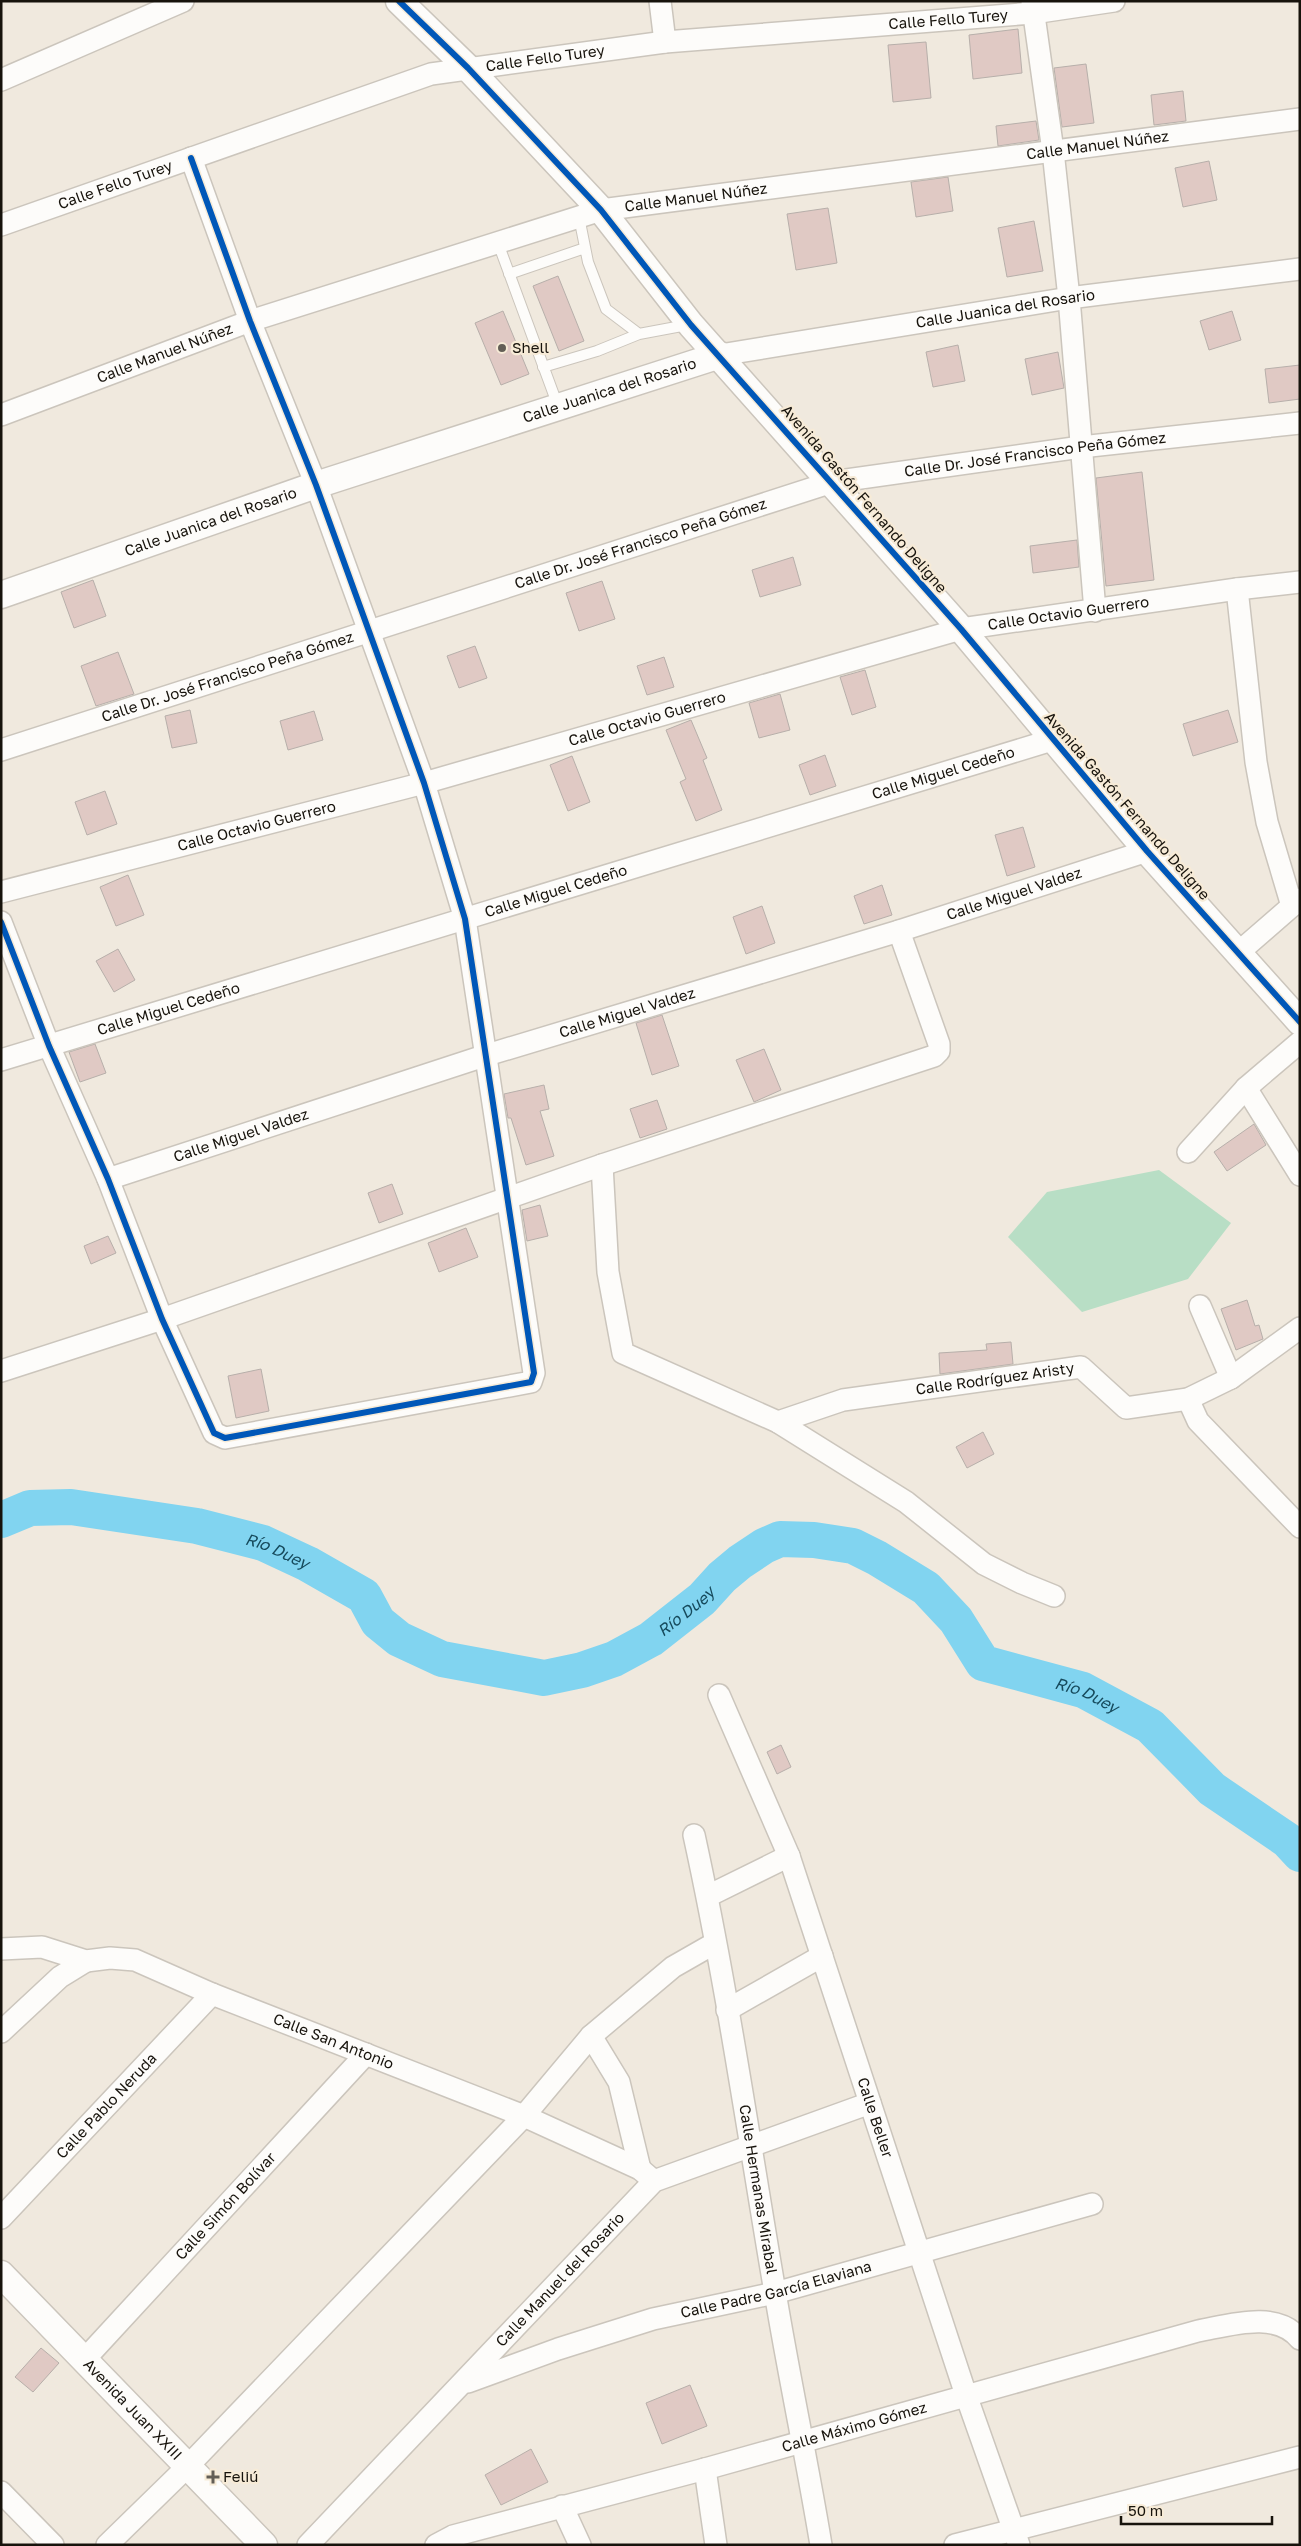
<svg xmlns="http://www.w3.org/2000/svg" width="1301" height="2546" font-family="'Golos Text',sans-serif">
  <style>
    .green { fill: #b8dec5 }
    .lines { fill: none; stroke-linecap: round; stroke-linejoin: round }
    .river { stroke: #81d4f0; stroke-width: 36 }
    .building { fill: #e0c9c4; stroke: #b7afaa }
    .service-casing { stroke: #cbc5bc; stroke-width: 12 }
    .minor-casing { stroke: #cbc5bc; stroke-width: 24 }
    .tertiary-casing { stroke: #cbc5bc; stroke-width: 29 }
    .service { stroke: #fdfcfa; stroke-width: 10 }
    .minor { stroke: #fdfcfa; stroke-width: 21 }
    .tertiary { stroke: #fdfcfa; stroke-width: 26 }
    .cycleway-casing { stroke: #f7ebd7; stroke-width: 9 }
    .cycleway { stroke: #0057b8; stroke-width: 6 }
    .poi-dot { fill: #635e56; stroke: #f7ebd7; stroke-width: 2 }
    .labels { text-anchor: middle; stroke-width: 4.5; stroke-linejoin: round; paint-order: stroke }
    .street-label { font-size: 15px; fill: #17130c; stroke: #f7ebd7 }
    .poi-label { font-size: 15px; fill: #17130c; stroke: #f7ebd7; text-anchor: start }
    .water-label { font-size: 16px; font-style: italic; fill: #164a5c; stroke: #f7ebd7 }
  </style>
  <rect width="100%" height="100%" fill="#f0e9de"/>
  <path class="green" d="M1159,1170L1231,1223L1188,1279L1082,1312L1008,1237L1047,1192Z"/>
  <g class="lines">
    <path class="river" id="s1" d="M1,1520L30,1508L71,1507L197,1526L263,1543L308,1564L364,1596L378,1622L399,1639L442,1659L544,1678L582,1670L614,1659L651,1639L702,1599L722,1577L740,1562L764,1546L780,1539L814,1540L853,1546L877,1558L926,1588L956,1620L983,1663L1083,1690L1150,1726L1212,1789L1287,1840L1300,1854"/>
  </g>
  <path class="building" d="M1018,29L1022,73L973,79L969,35Z
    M926,42L931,98L893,102L888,45Z
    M1086,64L1094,123L1062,127L1054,68Z
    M1183,91L1186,121L1154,125L1151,95Z
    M1036,121L1039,140L998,146L996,126Z
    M1209,161L1217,200L1183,207L1175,168Z
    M948,177L953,211L916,217L911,182Z
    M828,208L837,263L796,270L787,214Z
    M1034,221L1043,271L1007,277L998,228Z
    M558,276L584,341L559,351L533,286Z
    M503,311L529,374L501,385L475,323Z
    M1232,311L1241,340L1209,350L1200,321Z
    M958,345L965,381L933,387L926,352Z
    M1058,352L1064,388L1032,395L1025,359Z
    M1300,365V399L1269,403L1265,369Z
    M1142,472L1154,580L1106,586L1096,478Z
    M1077,540L1079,567L1033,573L1030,546Z
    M793,557L801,585L760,597L752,570Z
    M93,580L106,616L74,628L61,592Z
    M602,581L615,619L579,631L566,593Z
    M475,646L487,678L459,688L447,656Z
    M118,652L134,694L96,706L81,666Z
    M664,657L674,687L647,695L637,666Z
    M865,670L876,707L852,715L840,677Z
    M780,694L790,730L759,738L749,703Z
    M190,710L197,743L172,748L165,716Z
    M1228,710L1238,742L1193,756L1183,724Z
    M314,711L323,740L288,750L280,721Z
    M691,720L707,758L703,760L722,810L696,821L680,782L686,779L666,730Z
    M825,755L836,786L810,795L799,765Z
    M572,756L590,802L568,811L550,765Z
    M105,791L117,824L87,835L75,802Z
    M1023,827L1035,867L1007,876L995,835Z
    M128,875L144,915L116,926L100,887Z
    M882,885L892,915L864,924L854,896Z
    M762,906L775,943L746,954L733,917Z
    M118,949L135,980L114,992L96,961Z
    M662,1015L679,1066L652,1075L636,1023Z
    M95,1044L106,1073L80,1082L69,1052Z
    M764,1049L781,1090L754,1102L736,1060Z
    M544,1085L549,1109L540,1111L554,1156L526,1165L511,1118H508L504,1094Z
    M657,1100L667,1129L640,1138L630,1109Z
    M1254,1124L1266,1145L1227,1171L1214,1152Z
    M392,1184L403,1214L379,1223L368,1193Z
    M540,1205L548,1236L527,1241L522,1210Z
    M466,1228L478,1257L439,1272L428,1243Z
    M108,1236L116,1253L91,1264L84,1246Z
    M1247,1300L1255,1326L1259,1325L1263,1339L1236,1350L1221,1309Z
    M1011,1342L1013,1364L940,1374L939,1353L987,1350L986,1344Z
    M261,1369L269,1411L236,1418L228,1376Z
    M983,1432L994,1454L967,1468L956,1447Z
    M781,1745L791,1767L777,1774L767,1752Z
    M41,2348L59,2363L33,2392L15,2377Z
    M690,2385L707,2426L662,2444L646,2403Z
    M531,2449L548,2482L501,2505L485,2475Z"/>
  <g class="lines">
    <g class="service-casing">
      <path id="service" d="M579,217L588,262L606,309L639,334L687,325
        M498,243L558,406
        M509,274L585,248
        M543,367L597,351L639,334"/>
    </g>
    <g class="minor-casing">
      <g id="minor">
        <path d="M660,1L665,42"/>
        <path d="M1032,1L1053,151L1069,298L1095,611"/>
        <path d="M1,80L183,1"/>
        <path id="s2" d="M1,225L431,74L665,42L1033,13L1114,1"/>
        <path id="s3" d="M720,355L1069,298L1300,269"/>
        <path id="s4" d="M1,415L250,321L601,210L1300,119"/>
        <path d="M1237,589L1256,762L1267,822L1292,906"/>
        <path id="s5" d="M1,750L832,482L1081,447L1300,423"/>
        <path id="s6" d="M1,892L424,783L961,629L1237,589L1300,582"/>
        <path d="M1,922L49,1046L108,1179L162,1319L214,1433L225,1438L531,1382L534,1373L465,919L424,783L316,485L250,321L191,158"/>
        <path d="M1239,952L1300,899"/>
        <path id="s7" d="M1,1060L1052,740"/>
        <path d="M1246,1088L1300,1175"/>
        <path d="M1188,1152L1246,1088L1300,1042"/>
        <path d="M602,1165L608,1272L623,1353L778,1422L906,1502L984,1564L1022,1583L1054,1596"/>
        <path id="s8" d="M108,1179L487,1055L899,931L1147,851"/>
        <path d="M1200,1306L1231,1378"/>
        <path d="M1,1371L162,1319L602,1165L934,1056L939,1051V1044L899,931"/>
        <path d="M1188,1399L1198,1421L1300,1527"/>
        <path id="s9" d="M778,1422L843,1400L1081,1367L1126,1408L1188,1399L1231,1378L1300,1328"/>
        <path id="s10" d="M719,1695L789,1856L966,2395L1019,2545"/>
        <path id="s11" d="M694,1835C727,1986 749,2140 775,2292C789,2377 807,2460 821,2545"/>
        <path d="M708,1896L789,1856"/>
        <path id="s12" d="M1,1949L42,1947L86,1961L110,1958L135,1960L212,1994L524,2116L640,2169L654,2181"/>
        <path d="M727,2010L822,1956"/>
        <path d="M1,2032L60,1977L86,1961"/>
        <path d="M591,2036L619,2082L640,2169"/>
        <path id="s13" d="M1,2218L212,1994"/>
        <path id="s14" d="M84,2360L366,2054"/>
        <path id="s15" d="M468,2382L558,2349L653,2319L775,2293L1092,2204"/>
        <path d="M705,2469L716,2545"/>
        <path d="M1,2492L53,2545"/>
        <path d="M562,2506L580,2545"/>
        <path d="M107,2545L188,2466L524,2116L591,2036L673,1967L715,1943"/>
        <path id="s16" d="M308,2545L654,2181L870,2103"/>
        <path id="s17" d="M436,2545L453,2536L705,2469L1198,2331C1231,2325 1276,2310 1300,2339"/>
        <path d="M955,2545L1300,2457"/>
      </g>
    </g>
    <g class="tertiary-casing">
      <g id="tertiary">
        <path d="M399,1L468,68L601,210L691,325L961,629L1147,851L1300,1022"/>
        <path id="s18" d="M1,595L316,485L720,355"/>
        <path id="s19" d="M1,2274L264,2545"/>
      </g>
    </g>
    <use href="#service" class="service"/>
    <use href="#minor" class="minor"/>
    <use href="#tertiary" class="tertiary"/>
    <g class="cycleway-casing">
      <path id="cycleway" d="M399,1L468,68L601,210L691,325L961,629L1147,851L1300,1022
        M1,922L49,1046L108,1179L162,1319L214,1433L225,1438L531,1382L534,1373L465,919L424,783L316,485L250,321L191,158"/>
    </g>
    <use href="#cycleway" class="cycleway"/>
  </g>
  <g class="poi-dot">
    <circle cx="502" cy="348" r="5"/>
    <path d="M210.5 2469.5h5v5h5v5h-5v5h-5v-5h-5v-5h5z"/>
  </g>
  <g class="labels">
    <g class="street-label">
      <text dy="5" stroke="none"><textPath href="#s2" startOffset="976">Calle Fello Turey</textPath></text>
      <text dy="5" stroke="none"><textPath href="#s2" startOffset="571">Calle Fello Turey</textPath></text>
      <text dy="5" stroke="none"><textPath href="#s4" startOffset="1135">Calle Manuel Núñez</textPath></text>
      <text dy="5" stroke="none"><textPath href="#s2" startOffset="121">Calle Fello Turey</textPath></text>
      <text dy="5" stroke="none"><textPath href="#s4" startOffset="730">Calle Manuel Núñez</textPath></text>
      <text dy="5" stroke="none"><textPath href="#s3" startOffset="289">Calle Juanica del Rosario</textPath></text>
      <text dy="5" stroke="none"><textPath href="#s4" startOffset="175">Calle Manuel Núñez</textPath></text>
      <text dy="5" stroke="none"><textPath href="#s18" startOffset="642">Calle Juanica del Rosario</textPath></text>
      <text dy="5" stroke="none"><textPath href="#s5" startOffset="1078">Calle Dr. José Francisco Peña Gómez</textPath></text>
      <text transform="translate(864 499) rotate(49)" y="5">Avenida Gastón Fernando Deligne</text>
      <text dy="5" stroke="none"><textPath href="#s18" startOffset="222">Calle Juanica del Rosario</textPath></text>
      <text dy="5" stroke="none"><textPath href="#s5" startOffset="672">Calle Dr. José Francisco Peña Gómez</textPath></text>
      <text dy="5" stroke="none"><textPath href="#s6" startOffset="1104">Calle Octavio Guerrero</textPath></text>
      <text dy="5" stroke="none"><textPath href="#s5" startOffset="238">Calle Dr. José Francisco Peña Gómez</textPath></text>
      <text dy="5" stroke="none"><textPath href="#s6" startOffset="669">Calle Octavio Guerrero</textPath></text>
      <text dy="5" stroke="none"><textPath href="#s7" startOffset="985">Calle Miguel Cedeño</textPath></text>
      <text transform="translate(1127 806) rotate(49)" y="5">Avenida Gastón Fernando Deligne</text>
      <text dy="5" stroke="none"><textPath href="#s6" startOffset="264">Calle Octavio Guerrero</textPath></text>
      <text dy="5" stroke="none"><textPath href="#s7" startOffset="580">Calle Miguel Cedeño</textPath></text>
      <text dy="5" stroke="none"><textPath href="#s8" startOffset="950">Calle Miguel Valdez</textPath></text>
      <text dy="5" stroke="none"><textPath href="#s7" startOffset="175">Calle Miguel Cedeño</textPath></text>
      <text dy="5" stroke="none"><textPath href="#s8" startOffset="545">Calle Miguel Valdez</textPath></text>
      <text dy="5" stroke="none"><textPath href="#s8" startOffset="140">Calle Miguel Valdez</textPath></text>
      <text dy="5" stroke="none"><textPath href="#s9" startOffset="222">Calle Rodríguez Aristy</textPath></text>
      <text dy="5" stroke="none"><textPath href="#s12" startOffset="351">Calle San Antonio</textPath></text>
      <text dy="5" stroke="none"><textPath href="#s13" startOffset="154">Calle Pablo Neruda</textPath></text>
      <text dy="5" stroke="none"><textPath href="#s10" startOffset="451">Calle Beller</textPath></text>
      <text dy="5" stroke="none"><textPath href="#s11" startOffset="360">Calle Hermanas Mirabal</textPath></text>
      <text dy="5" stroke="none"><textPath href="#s14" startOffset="209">Calle Simón Bolívar</textPath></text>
      <text dy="5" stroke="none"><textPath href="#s16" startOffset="366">Calle Manuel del Rosario</textPath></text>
      <text dy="5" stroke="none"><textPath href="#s15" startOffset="322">Calle Padre García Elaviana</textPath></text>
      <text dy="5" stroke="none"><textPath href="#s19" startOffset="189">Avenida Juan XXIII</textPath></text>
      <text dy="5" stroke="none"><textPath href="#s17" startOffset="435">Calle Máximo Gómez</textPath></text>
    </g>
    <g class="poi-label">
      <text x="512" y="353">Shell</text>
      <text x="223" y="2482">Feliú</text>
    </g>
    <g class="water-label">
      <text dy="6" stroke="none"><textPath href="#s1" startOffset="284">Río Duey</textPath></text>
      <text dy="6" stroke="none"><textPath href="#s1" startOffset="749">Río Duey</textPath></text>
      <text dy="6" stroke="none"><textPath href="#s1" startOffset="1230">Río Duey</textPath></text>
    </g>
  </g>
  <rect width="1301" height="2546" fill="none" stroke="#17130c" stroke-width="5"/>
  <path d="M1121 2516v8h151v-8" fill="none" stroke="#17130c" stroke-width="2.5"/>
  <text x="1128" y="2516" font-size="15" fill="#17130c" stroke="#f7ebd7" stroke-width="4" paint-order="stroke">50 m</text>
</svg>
